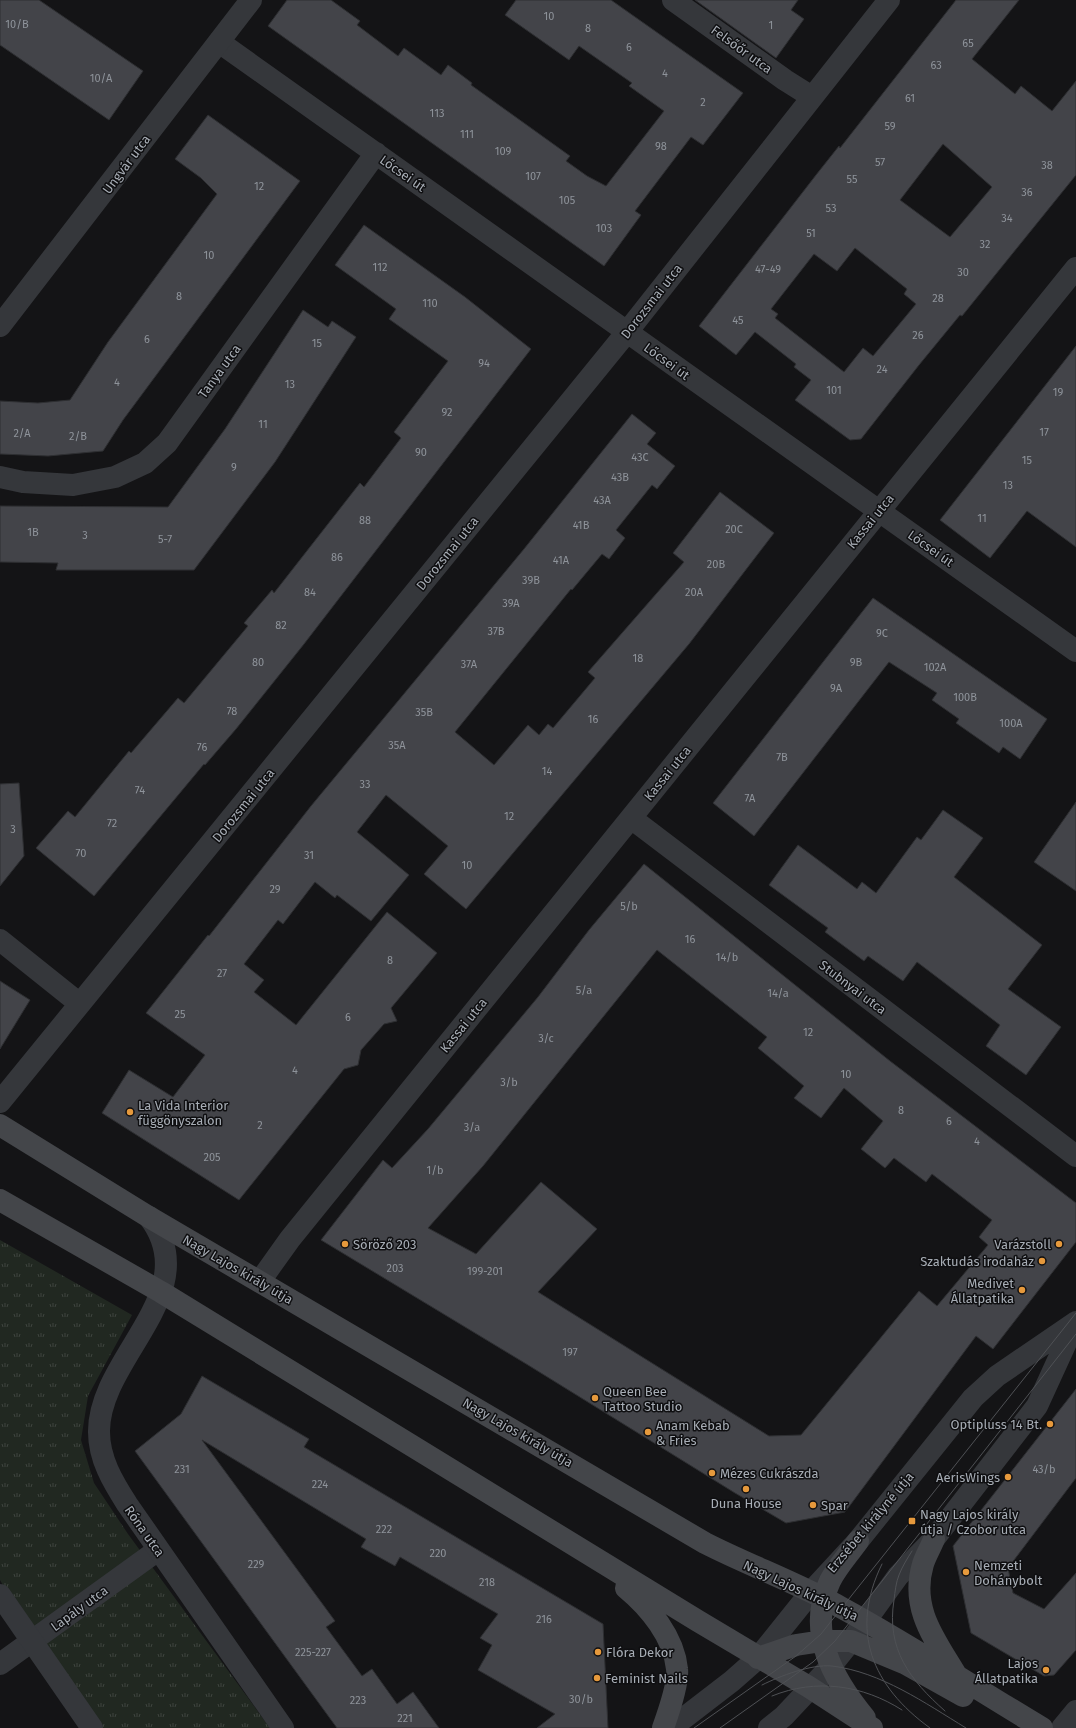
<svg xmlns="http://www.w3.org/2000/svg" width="1076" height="1728" font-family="'Fira Sans',sans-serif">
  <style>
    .grass { fill: url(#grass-tufts) }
    .building { fill: #434449; stroke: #2e2f32; fill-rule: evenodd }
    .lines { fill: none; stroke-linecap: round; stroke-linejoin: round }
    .minor { stroke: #35373b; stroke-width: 22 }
    .tertiary { stroke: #35373b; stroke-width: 22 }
    .secondary { stroke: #44464a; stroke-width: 22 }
    .tram { stroke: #4f5155; stroke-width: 1 }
    .poi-dot { fill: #e6993c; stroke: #0f0f11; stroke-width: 1.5 }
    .labels { text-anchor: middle; stroke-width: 3; stroke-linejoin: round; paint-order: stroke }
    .number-label { font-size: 11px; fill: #8e939a }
    .street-label { font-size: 13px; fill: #a7adb5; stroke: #0f0f11 }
    .poi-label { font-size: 13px; fill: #a7adb5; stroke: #0f0f11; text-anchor: start }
  </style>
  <defs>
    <pattern id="grass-tufts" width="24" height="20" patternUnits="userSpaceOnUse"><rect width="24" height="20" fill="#212821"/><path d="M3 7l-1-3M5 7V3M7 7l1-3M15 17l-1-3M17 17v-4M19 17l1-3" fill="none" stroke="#3e443f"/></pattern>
  </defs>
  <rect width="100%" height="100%" fill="#141416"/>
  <path class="grass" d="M0,1240L132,1315L88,1396L81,1440L94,1483L128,1534L270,1728H96L33,1638L0,1580Z"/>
  <path class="building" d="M0,0H39L143,71L109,120L0,45Z
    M287,0H331L360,21L357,25L398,56L404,48L441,75L448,65L472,83L471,85L570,156L566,161L587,176L606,186L664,111L629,86L632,83L579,46L569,60L505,15L516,0H611L743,93L703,145L691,137L635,211L641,215L604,266L268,26Z
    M695,0H798L791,10L804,19L776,58Z
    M956,0H1019L972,59L1015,94L1021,86L1052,111L1076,81V175L962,316L960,315L919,365L861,439L850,440L795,400L811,380L794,367L796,364L755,332L736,355L699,326L816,175L839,146L840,148ZM943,144L992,187L950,237L900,200ZM855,248L907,289L904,294L916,304L873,356L863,348L844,372L775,318L778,314L771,309L814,254L837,271Z
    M208,115L300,181L123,420L103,451L48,456L0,454V401L38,403L70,400L108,342L217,194L201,178L175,159Z
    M364,225L465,297L531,349L304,644L236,729L205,765L204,764L94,896L36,848L68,811L75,817L129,751L131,753L178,698L184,703L248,626L244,623L272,590L274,593L360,483L364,487L401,438L394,432L448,361L389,319L396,309L335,265Z
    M303,310L328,327L332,321L356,337L275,462L194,570H56L58,563L0,562V506L168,507L225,429Z
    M1076,346V547L1027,511L990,558L940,520Z
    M632,414L656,433L647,444L675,466L657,489L652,485L616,530L625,538L609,559L602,554L572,590L571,589L455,732L494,765L528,725L539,735L548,724L553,728L595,678L588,672L684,562L673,553L720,492L774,533L689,644L466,909L424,874L448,846L386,795L357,832L409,875L371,921L337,895L335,898L315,882L283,924L278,920L244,964L264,980L254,992L296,1025L387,912L437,953L391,1008L397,1021L384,1024L361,1050L358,1065L344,1069L239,1200L102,1113L129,1070L173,1097L205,1055L146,1013L208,935L209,936L311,806L524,549Z
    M873,598L1047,719L1020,759L1003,747L999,753L956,723L959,719L932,700L937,693L889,662L754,836L713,803Z
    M19,783L24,856L0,886V784Z
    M1076,802V891L1034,862Z
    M943,810L983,838L954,877L1042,945L1008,989L1061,1027L1026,1075L986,1046L1000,1025L917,962L903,981L868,956L864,961L825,932L828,928L769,885L798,845L857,889L862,882L876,893L917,837L921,840Z
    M644,864L890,1061L1076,1203V1242L993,1349L976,1336L845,1512L786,1523L735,1493L528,1365L321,1240L383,1160L392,1168L428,1129L538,997L589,930ZM657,950L767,1037L758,1048L804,1086L794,1098L821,1118L844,1088L883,1121L861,1149L885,1168L894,1158L926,1182L932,1174L992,1220L979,1237L988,1245L937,1306L919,1291L801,1435L769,1436L538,1292L597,1229L541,1182L476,1254L428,1228L483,1166Z
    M0,981L30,1000L0,1049Z
    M202,1376L309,1439L304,1447L603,1624L608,1728H537L555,1714L478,1670L492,1645L480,1638L498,1614L400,1557L395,1566L361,1547L366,1539L202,1440L335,1621L326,1627L362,1676L372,1669L397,1704L413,1692L439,1728H337L135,1451L181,1414Z
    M1076,1389V1478L1008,1568L1013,1593L1044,1609L1076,1573V1650L1054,1675L1044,1676L971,1633L953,1546Z"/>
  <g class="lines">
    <path class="minor" d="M673,0L785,80L812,97
      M219,42L1076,651
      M0,477L23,482L73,485L115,477L145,463L167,443L376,153
      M631,818L1076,1156
      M0,940L80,1004
      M0,1102L627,332L889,0
      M260,1281L290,1239L1076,268
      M0,1664L158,1550
      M1062,1728L1076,1711"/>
    <path class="tertiary" d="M0,326L251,0
      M149,1217C207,1292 98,1358 99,1432C99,1459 113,1482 127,1504L283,1728
      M0,1595L92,1728
      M671,1728L732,1681L758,1658L811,1592L858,1541L973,1398L997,1376L1076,1322
      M769,1728L784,1716L831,1666L851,1641L898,1576L934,1539L1037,1406L1075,1323"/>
    <path class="secondary" d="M0,1125L149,1217L705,1543C750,1566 798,1583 842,1608C910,1645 975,1688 1042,1728
      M0,1200L161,1292L698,1621L809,1687L872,1728
      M934,1539C931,1547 926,1555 923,1564C910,1608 934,1638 955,1673
      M858,1541C849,1554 837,1567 830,1581C806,1632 833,1679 865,1718
      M626,1588C649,1607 674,1637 677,1669C679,1683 668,1714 663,1728
      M758,1658L796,1645L822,1641H851L904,1663L963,1696"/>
    <path class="tram" d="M912,1551C907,1559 902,1567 899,1575C896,1582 895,1592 894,1600C886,1649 910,1680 945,1711
      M882,1564C849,1631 872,1686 930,1728
      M762,1685C780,1676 811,1664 832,1666C881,1672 925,1703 966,1728
      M772,1696C816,1678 863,1685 902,1710
      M694,1728L796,1656L821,1634L1076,1313
      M720,1728L813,1662L835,1641L1076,1334"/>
  </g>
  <g class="poi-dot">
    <circle cx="130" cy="1112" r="4"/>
    <circle cx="345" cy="1244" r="4"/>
    <circle cx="1059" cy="1244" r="4"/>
    <circle cx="1042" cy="1261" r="4"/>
    <circle cx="1022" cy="1290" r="4"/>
    <circle cx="595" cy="1398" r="4"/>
    <circle cx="1050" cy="1424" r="4"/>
    <circle cx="648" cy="1432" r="4"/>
    <circle cx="712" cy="1473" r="4"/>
    <circle cx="1008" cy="1477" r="4"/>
    <circle cx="746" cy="1489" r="4"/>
    <circle cx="813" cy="1505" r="4"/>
    <rect x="908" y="1517" width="8" height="8" rx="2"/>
    <circle cx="966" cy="1572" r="4"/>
    <circle cx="598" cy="1652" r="4"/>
    <circle cx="1046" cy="1670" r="4"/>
    <circle cx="597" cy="1678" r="4"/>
  </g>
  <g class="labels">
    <g class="number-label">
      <text x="549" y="20">10</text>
      <text x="17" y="28">10/B</text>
      <text x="771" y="29">1</text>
      <text x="588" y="32">8</text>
      <text x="968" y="47">65</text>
      <text x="629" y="51">6</text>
      <text x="936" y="69">63</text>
      <text x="665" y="77">4</text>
      <text x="101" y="82">10/A</text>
      <text x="910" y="102">61</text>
      <text x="703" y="106">2</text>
      <text x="437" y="117">113</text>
      <text x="890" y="130">59</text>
      <text x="467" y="138">111</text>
      <text x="661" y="150">98</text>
      <text x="503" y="155">109</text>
      <text x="880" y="166">57</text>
      <text x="1047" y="169">38</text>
      <text x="533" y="180">107</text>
      <text x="852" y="183">55</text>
      <text x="259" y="190">12</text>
      <text x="1027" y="196">36</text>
      <text x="567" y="204">105</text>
      <text x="831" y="212">53</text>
      <text x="1007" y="222">34</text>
      <text x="604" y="232">103</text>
      <text x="811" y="237">51</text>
      <text x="985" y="248">32</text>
      <text x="209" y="259">10</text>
      <text x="380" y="271">112</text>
      <text x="768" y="273">47-49</text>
      <text x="963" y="276">30</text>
      <text x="179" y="300">8</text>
      <text x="938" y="302">28</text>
      <text x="430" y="307">110</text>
      <text x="738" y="324">45</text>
      <text x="918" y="339">26</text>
      <text x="147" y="343">6</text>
      <text x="317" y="347">15</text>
      <text x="484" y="367">94</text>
      <text x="882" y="373">24</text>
      <text x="117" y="386">4</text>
      <text x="290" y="388">13</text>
      <text x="834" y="394">101</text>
      <text x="1058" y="396">19</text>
      <text x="447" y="416">92</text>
      <text x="263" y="428">11</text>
      <text x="1044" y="436">17</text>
      <text x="22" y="437">2/A</text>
      <text x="78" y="440">2/B</text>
      <text x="421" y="456">90</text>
      <text x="640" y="461">43C</text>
      <text x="1027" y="464">15</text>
      <text x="234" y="471">9</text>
      <text x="620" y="481">43B</text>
      <text x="1008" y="489">13</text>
      <text x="602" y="504">43A</text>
      <text x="982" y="522">11</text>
      <text x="365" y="524">88</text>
      <text x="581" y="529">41B</text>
      <text x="734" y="533">20C</text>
      <text x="33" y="536">1B</text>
      <text x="85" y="539">3</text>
      <text x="165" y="543">5-7</text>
      <text x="337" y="561">86</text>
      <text x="561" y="564">41A</text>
      <text x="716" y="568">20B</text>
      <text x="531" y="584">39B</text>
      <text x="310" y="596">84</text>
      <text x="694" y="596">20A</text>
      <text x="511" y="607">39A</text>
      <text x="281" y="629">82</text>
      <text x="496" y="635">37B</text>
      <text x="882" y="637">9C</text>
      <text x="638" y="662">18</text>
      <text x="258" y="666">80</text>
      <text x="856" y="666">9B</text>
      <text x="469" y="668">37A</text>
      <text x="935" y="671">102A</text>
      <text x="836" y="692">9A</text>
      <text x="965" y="701">100B</text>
      <text x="232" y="715">78</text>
      <text x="424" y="716">35B</text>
      <text x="593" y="723">16</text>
      <text x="1011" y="727">100A</text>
      <text x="397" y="749">35A</text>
      <text x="202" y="751">76</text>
      <text x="782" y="761">7B</text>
      <text x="547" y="775">14</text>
      <text x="365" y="788">33</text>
      <text x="140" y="794">74</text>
      <text x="750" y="802">7A</text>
      <text x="509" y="820">12</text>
      <text x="112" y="827">72</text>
      <text x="13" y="833">3</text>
      <text x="81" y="857">70</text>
      <text x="309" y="859">31</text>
      <text x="467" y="869">10</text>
      <text x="275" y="893">29</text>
      <text x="629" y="910">5/b</text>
      <text x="690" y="943">16</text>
      <text x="727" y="961">14/b</text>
      <text x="390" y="964">8</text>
      <text x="222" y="977">27</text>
      <text x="584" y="994">5/a</text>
      <text x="778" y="997">14/a</text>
      <text x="180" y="1018">25</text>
      <text x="348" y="1021">6</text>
      <text x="808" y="1036">12</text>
      <text x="546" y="1042">3/c</text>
      <text x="295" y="1074">4</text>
      <text x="846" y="1078">10</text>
      <text x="509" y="1086">3/b</text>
      <text x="901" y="1114">8</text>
      <text x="949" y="1125">6</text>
      <text x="260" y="1129">2</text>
      <text x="472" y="1131">3/a</text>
      <text x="977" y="1145">4</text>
      <text x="212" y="1161">205</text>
      <text x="435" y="1174">1/b</text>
      <text x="395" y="1272">203</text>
      <text x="485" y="1275">199-201</text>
      <text x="570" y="1356">197</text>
      <text x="182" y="1473">231</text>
      <text x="1044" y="1473">43/b</text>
      <text x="320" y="1488">224</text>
      <text x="384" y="1533">222</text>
      <text x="438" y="1557">220</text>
      <text x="256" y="1568">229</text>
      <text x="487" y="1586">218</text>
      <text x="544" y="1623">216</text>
      <text x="313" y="1656">225-227</text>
      <text x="581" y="1703">30/b</text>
      <text x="358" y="1704">223</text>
      <text x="405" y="1722">221</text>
    </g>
    <g class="street-label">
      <text transform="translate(742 49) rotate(36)" y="5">Felsőőr utca</text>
      <text transform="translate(126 164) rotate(-53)" y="5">Ungvár utca</text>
      <text transform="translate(403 173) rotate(35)" y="5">Lőcsei út</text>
      <text transform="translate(651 301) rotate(-52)" y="5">Dorozsmai utca</text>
      <text transform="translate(667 361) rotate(36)" y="5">Lőcsei út</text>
      <text transform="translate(219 371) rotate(-54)" y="5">Tanya utca</text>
      <text transform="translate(870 521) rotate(-51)" y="5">Kassai utca</text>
      <text transform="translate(931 548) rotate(35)" y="5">Lőcsei út</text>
      <text transform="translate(447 553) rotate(-51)" y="5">Dorozsmai utca</text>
      <text transform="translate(667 773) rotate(-51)" y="5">Kassai utca</text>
      <text transform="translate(243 805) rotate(-51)" y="5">Dorozsmai utca</text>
      <text transform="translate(853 987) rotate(37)" y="5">Stubnyai utca</text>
      <text transform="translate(463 1025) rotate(-51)" y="5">Kassai utca</text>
      <text transform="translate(238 1269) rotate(30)" y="5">Nagy Lajos király útja</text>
      <text transform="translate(518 1432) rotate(30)" y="5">Nagy Lajos király útja</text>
      <text transform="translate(870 1522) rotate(-50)" y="5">Erzsébet királyné útja</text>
      <text transform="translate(145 1531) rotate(55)" y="5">Róna utca</text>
      <text transform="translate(801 1590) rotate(25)" y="5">Nagy Lajos király útja</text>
      <text transform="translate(79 1608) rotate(-36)" y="5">Lapály utca</text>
    </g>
    <g class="poi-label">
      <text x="138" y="1110">La Vida Interior<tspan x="138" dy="15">függönyszalon</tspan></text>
      <text x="353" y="1249">Söröző 203</text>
      <text x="1051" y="1249" text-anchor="end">Varázstoll</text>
      <text x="1034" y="1266" text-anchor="end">Szaktudás irodaház</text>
      <text x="1014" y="1288" text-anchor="end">Medivet<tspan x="1014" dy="15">Állatpatika</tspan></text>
      <text x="603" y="1396">Queen Bee<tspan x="603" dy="15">Tattoo Studio</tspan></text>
      <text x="1042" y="1429" text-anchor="end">Optipluss 14 Bt.</text>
      <text x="656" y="1430">Anam Kebab<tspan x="656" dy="15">&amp; Fries</tspan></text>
      <text x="720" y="1478">Mézes Cukrászda</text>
      <text x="1000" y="1482" text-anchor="end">AerisWings</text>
      <text x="746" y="1508" text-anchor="middle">Duna House</text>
      <text x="821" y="1510">Spar</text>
      <text x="920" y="1519">Nagy Lajos király<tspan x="920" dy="15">útja / Czobor utca</tspan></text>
      <text x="974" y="1570">Nemzeti<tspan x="974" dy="15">Dohánybolt</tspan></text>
      <text x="606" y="1657">Flóra Dekor</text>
      <text x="1038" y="1668" text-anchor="end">Lajos<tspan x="1038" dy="15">Állatpatika</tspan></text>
      <text x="605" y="1683">Feminist Nails</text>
    </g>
  </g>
</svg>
